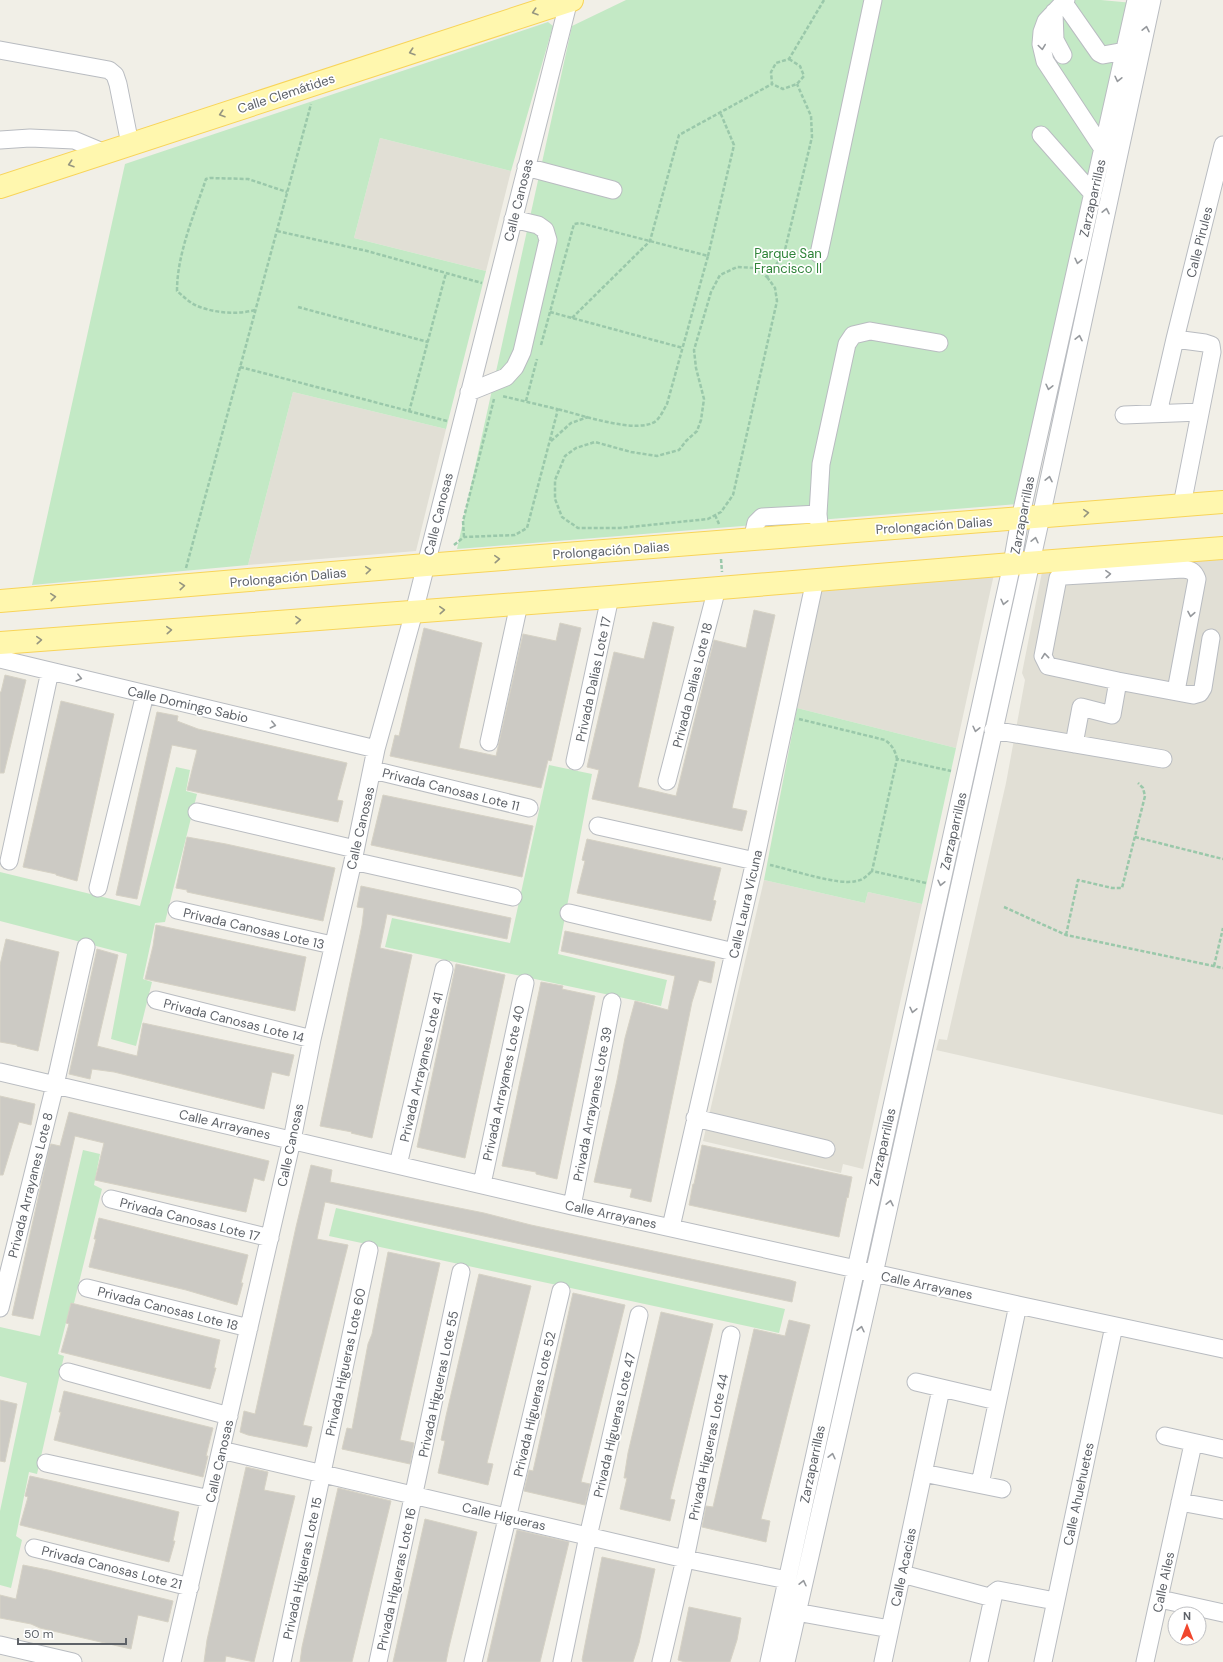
<svg xmlns="http://www.w3.org/2000/svg" width="1223" height="1662" font-family="'DM Sans',sans-serif">
  <style>
    .education { fill: #e1dfd5 }
    .green { fill: #c3e9c5 }
    .building { fill: #cccac4; stroke: #d6d2c5 }
    .lines { fill: none; stroke-linecap: round; stroke-linejoin: round }
    .minor-casing { stroke: #b9bcc1; stroke-width: 19 }
    .major-casing { stroke: #f8d459; stroke-width: 24 }
    .path { stroke: #9ac8aa; stroke-width: 2.5; stroke-dasharray: 4 2; stroke-linecap: butt }
    .minor { stroke: #fff; stroke-width: 17 }
    .major { stroke: #fff7ae; stroke-width: 22 }
    .oneway { stroke: #969680 }
    .oneway2 { stroke: #96999d }
    .labels { text-anchor: middle; stroke-width: 3.5; stroke-linejoin: round; paint-order: stroke }
    .street-label { font-size: 13px; fill: #5e6268; stroke: #fff }
    .park-label { font-size: 13px; fill: #30843a; stroke: #fff }
  </style>
  <rect width="100%" height="100%" fill="#f1efe7"/>
  <path class="education" d="M380,138L511,171L486,271L354,238Z
    M293,392L446,429L416,551L248,565Z
    M1223,559V1115L936,1050L939,1039L947,1040L1006,783L1025,680L1022,673L1042,572Z
    M994,574L956,748L797,708L822,589Z
    M764,880L865,903L868,892L922,904L863,1169L843,1164L841,1173L703,1141Z"/>
  <path class="green" d="M626,0H1101L1133,3L1030,503L457,549L572,26Z
    M548,22L553,26L511,171L380,138L354,238L486,271L446,429L293,392L248,565L32,585L125,164Z
    M797,708L956,748L922,904L868,892L865,903L764,880Z
    M549,765L592,774L558,954L667,980L661,1006L385,947L392,918L510,943Z
    M176,767L190,770L186,791L197,794L165,922L155,923L143,979L152,982L136,1046L111,1039L127,954L0,921V872L140,906Z
    M83,1150L100,1154L94,1185L102,1189L74,1303H71L58,1354L64,1356L37,1474L29,1472L16,1536L22,1540L11,1588L0,1585V1511L27,1383L0,1376V1327L40,1336Z
    M336,1208L785,1309L779,1333L329,1236Z"/>
  <path class="building" d="M754,610L775,615L732,808L747,811L742,831L592,799L599,770L587,767L614,652L644,659L653,622L674,627L638,787L676,796L714,640L746,648Z
    M560,623L581,628L551,761L548,760L541,788L390,756L395,735L399,736L424,628L482,643L459,748L496,756L523,634L556,641Z
    M5,675L26,680L4,773H0V692H1Z
    M61,701L114,714L77,881L56,875V874L23,867Z
    M157,712L178,716L177,721L198,729L347,763L337,800L343,801L338,822L187,790L197,750L172,745L137,899L116,895Z
    M383,795L533,826L522,877L371,845Z
    M187,837L226,844L335,868L323,921L187,892V890L176,888Z
    M587,839L721,868L713,900L716,901L711,921L577,893L585,861L582,860Z
    M361,886L511,918L507,939L387,914L380,948L412,955L372,1138L351,1133L352,1132L320,1126L362,925L364,908L357,907Z
    M156,925L306,957L295,1011L145,979L153,946Z
    M565,931L715,962L711,983L699,980L692,1002L651,1202L630,1197L632,1189L594,1182L617,1080L625,1038L635,1001L668,1010L675,976L561,951Z
    M6,939L59,952L38,1051L17,1046V1045L0,1042V965Z
    M97,949L118,955L97,1046L137,1056L143,1023L294,1055L289,1076L272,1072L264,1109L114,1072L92,1069L90,1079L69,1074Z
    M456,964L505,975L465,1158L417,1147Z
    M541,982L563,986L562,989L595,996L557,1179L536,1174V1172L502,1166Z
    M0,1096L35,1104L31,1125L19,1122L3,1175H0Z
    M69,1112L269,1161L264,1181L254,1178L246,1212L104,1182L95,1180L104,1143L75,1136L33,1319L12,1315L49,1149L51,1144L60,1146Z
    M702,1145L852,1177L848,1198L847,1197L839,1237L689,1205L693,1184H694Z
    M311,1165L332,1170L330,1182L484,1213L531,1225L790,1280L796,1282L792,1302L325,1202L317,1239L348,1245L303,1425L312,1427L307,1447L248,1435L240,1432L244,1411L255,1414L296,1227Z
    M99,1218L248,1255L241,1283H243L237,1305L186,1290L89,1267L96,1239H94Z
    M388,1252L440,1263L400,1440L414,1443L410,1464L342,1449L347,1428L352,1429L368,1344L372,1334Z
    M479,1274L531,1286L487,1463L493,1464L488,1485L438,1473L445,1441L441,1440L446,1416Z
    M573,1293L625,1305L581,1482L590,1484L585,1505L524,1491L529,1470L533,1471Z
    M71,1303L220,1340L214,1368H216L210,1389L61,1352L69,1324L66,1323Z
    M661,1312L713,1324L670,1499L675,1500L670,1521L620,1509L627,1478H624L628,1453Z
    M789,1320L810,1325L761,1519L770,1521L766,1542L702,1527L706,1506L713,1507L754,1329L785,1336Z
    M64,1391L213,1428L206,1456H208L203,1477L54,1440L61,1412H59Z
    M0,1400L17,1404L5,1462L0,1461Z
    M246,1467L268,1472L264,1490L295,1496L254,1662L226,1656L225,1662H204L207,1640Z
    M30,1476L57,1482L179,1512L173,1541H175L169,1562L20,1525L28,1497L25,1496Z
    M338,1488L391,1501L352,1662H300L302,1647Z
    M425,1519L477,1532L449,1647L446,1662H393Z
    M517,1530L569,1542L540,1662H487Z
    M602,1557L655,1569L639,1643L633,1662H583L582,1660Z
    M23,1565L48,1570L173,1601L168,1622L138,1615L131,1649L40,1628L31,1624L0,1618V1595L16,1599Z
    M689,1607L741,1618L737,1640L730,1662H685L678,1660Z"/>
  <g class="lines">
    <g class="minor-casing">
      <path id="minor" d="M1066,0L1046,21L1042,32L1041,44L1045,61L1103,149
        M1064,3L1099,53L1103,55L1125,51
        M1054,12L1055,40L1063,55
        M0,50L109,70L115,75L118,84L130,144
        M1041,135L1093,194
        M0,140L30,138L74,140L105,153
        M526,167L613,190
        M819,254L873,0
        M1175,339L1205,343L1211,345L1212,352L1182,505
        M469,392L506,377L515,367L522,352L548,240L545,230L538,225L513,219
        M1158,413L1175,339L1223,145
        M1124,415L1200,412
        M818,514L821,464L847,344L853,335L870,331L939,343
        M752,540L756,523L762,517L818,514L819,524
        M0,659L376,749
        M1176,691L1197,579C1194,571 1191,570 1183,569L1064,576L1058,578L1043,656L1048,666L1118,681L1193,695L1200,693L1203,688L1211,638
        M993,730L1163,759
        M489,742L519,604
        M1074,744L1081,707L1112,715L1118,681
        M575,761L610,597
        M373,770L529,808
        M667,781L717,588
        M197,812L355,849
        M598,826L755,861
        M9,861L50,671
        M353,861L513,897
        M98,888L145,694
        M177,910L332,945
        M569,913L734,952
        M156,1000L312,1039
        M0,1072L572,1206L1018,1305L1223,1349
        M695,1118L826,1149
        M398,1165L444,969
        M482,1184L525,983
        M111,1199L270,1238
        M572,1206L612,1002
        M671,1227L755,861L815,580
        M87,1288L249,1328
        M0,1308L55,1085L86,947
        M68,1372L229,1416
        M916,1382L997,1401
        M1165,1436L1223,1449
        M221,1450L685,1559L787,1580
        M46,1463L210,1499
        M923,1473L1002,1489
        M980,1484L1018,1305
        M1180,1502L1223,1510
        M34,1548L190,1587
        M902,1574L993,1598
        M1160,1599L1223,1613
        M796,1612L890,1629
        M0,1645L73,1662
        M172,1662L292,1140L312,1039L353,861L376,749L414,612L569,0
        M282,1662L369,1250
        M378,1662L461,1272
        M473,1662L561,1291
        M562,1662L587,1541L639,1315
        M661,1662L685,1559L731,1335
        M769,1662L1012,564L1020,519L1136,0
        M786,1662L874,1274L1041,517L1152,0
        M883,1662L941,1389
        M979,1662L993,1598L994,1593L998,1590L1055,1601
        M1043,1662L1114,1326
        M1145,1662L1193,1444"/>
    </g>
    <g class="major-casing">
      <path id="major" d="M0,187L572,0
        M0,601L426,565L1223,502
        M0,643L610,597L1012,564L1223,548"/>
    </g>
    <path class="path" d="M789,59L800,66L804,76L797,84L783,89L772,84L771,72L776,63L789,59L824,0
      M277,231L367,251L482,283
      M708,256L734,145L720,112
      M767,277L775,288L777,301L733,495L721,512L708,519L620,528H578L562,517L555,499V480L565,456L576,448L595,442L631,452L657,456L679,450L686,441L697,431L701,420L704,399L696,368L694,350L711,292L720,275L737,267L755,268L767,277L784,254L812,137L811,116L797,84
      M298,307L428,342
      M255,310C236,315 213,313 195,305C189,302 183,296 177,291C177,254 194,215 206,179L210,178L248,179L287,192
      M550,312L683,348
      M572,318L650,241L679,135L772,84
      M541,345L574,224L580,223L708,256L667,404C664,409 661,416 657,420C640,436 579,414 557,409
      M240,367L447,421
      M526,401L537,359
      M409,412L446,273
      M551,441L571,423L588,417
      M715,515L719,524
      M464,537L463,521L494,399
      M454,545L464,537L515,535L527,528L557,413V409L502,396
      M721,559L722,572
      M186,568L311,104
      M799,719L885,740C892,745 895,750 897,759
      M1135,837L1223,859
      M770,865C789,869 839,886 856,881C863,880 867,876 872,871
      M926,883L872,871L897,759L951,771
      M1004,907L1066,935L1223,968
      M1066,935L1078,880L1112,888H1122L1145,796L1143,788L1138,783
      M1214,966L1223,928"/>
    <use href="#minor" class="minor"/>
    <use href="#major" class="major"/>
  </g>
  <defs><path id="oneway-chevron" d="M-2-3.5L2.5 0L-2 3.5" fill="none" stroke-width="1.6" stroke-linecap="round" stroke-linejoin="round"/></defs>
  <g class="oneway">
    <use href="#oneway-chevron" transform="translate(535 12) rotate(162)"/>
    <use href="#oneway-chevron" transform="translate(412 52) rotate(162)"/>
    <use href="#oneway-chevron" transform="translate(222 114) rotate(162)"/>
    <use href="#oneway-chevron" transform="translate(71 164) rotate(162)"/>
    <use href="#oneway-chevron" transform="translate(1086 513) rotate(-5)"/>
    <use href="#oneway-chevron" transform="translate(497 559) rotate(-4)"/>
    <use href="#oneway-chevron" transform="translate(368 570) rotate(-5)"/>
    <use href="#oneway-chevron" transform="translate(182 586) rotate(-5)"/>
    <use href="#oneway-chevron" transform="translate(53 597) rotate(-5)"/>
    <use href="#oneway-chevron" transform="translate(442 610) rotate(-4)"/>
    <use href="#oneway-chevron" transform="translate(298 620) rotate(-4)"/>
    <use href="#oneway-chevron" transform="translate(169 630) rotate(-4)"/>
    <use href="#oneway-chevron" transform="translate(39 640) rotate(-4)"/>
  </g>
  <g class="oneway2">
    <use href="#oneway-chevron" transform="translate(1146 29) rotate(-78)"/>
    <use href="#oneway-chevron" transform="translate(1042 47) rotate(82)"/>
    <use href="#oneway-chevron" transform="translate(1118 79) rotate(103)"/>
    <use href="#oneway-chevron" transform="translate(1106 211) rotate(-78)"/>
    <use href="#oneway-chevron" transform="translate(1078 261) rotate(103)"/>
    <use href="#oneway-chevron" transform="translate(1079 338) rotate(-78)"/>
    <use href="#oneway-chevron" transform="translate(1049 387) rotate(103)"/>
    <use href="#oneway-chevron" transform="translate(1049 479) rotate(-78)"/>
    <use href="#oneway-chevron" transform="translate(1035 540) rotate(-77)"/>
    <use href="#oneway-chevron" transform="translate(1108 574) rotate(-3)"/>
    <use href="#oneway-chevron" transform="translate(1004 602) rotate(103)"/>
    <use href="#oneway-chevron" transform="translate(1191 614) rotate(100)"/>
    <use href="#oneway-chevron" transform="translate(1045 656) rotate(-96)"/>
    <use href="#oneway-chevron" transform="translate(79 678) rotate(14)"/>
    <use href="#oneway-chevron" transform="translate(273 725) rotate(13)"/>
    <use href="#oneway-chevron" transform="translate(976 729) rotate(103)"/>
    <use href="#oneway-chevron" transform="translate(941 883) rotate(103)"/>
    <use href="#oneway-chevron" transform="translate(913 1010) rotate(103)"/>
    <use href="#oneway-chevron" transform="translate(890 1203) rotate(-78)"/>
    <use href="#oneway-chevron" transform="translate(861 1329) rotate(-77)"/>
    <use href="#oneway-chevron" transform="translate(832 1456) rotate(-77)"/>
    <use href="#oneway-chevron" transform="translate(803 1583) rotate(-77)"/>
  </g>
  <g class="labels">
    <g class="street-label">
      <text transform="translate(286 93) rotate(-18)" y="5">Calle Clemátides</text>
      <text transform="translate(1092 198) rotate(-77)" y="5">Zarzaparrillas</text>
      <text transform="translate(518 200) rotate(-76)" y="5">Calle Canosas</text>
      <text transform="translate(1199 242) rotate(-76)" y="5">Calle Pirules</text>
      <text transform="translate(438 514) rotate(-76)" y="5">Calle Canosas</text>
      <text transform="translate(1022 515) rotate(-79)" y="5">Zarzaparrillas</text>
      <text transform="translate(934 525) rotate(-4)" y="5">Prolongación Dalias</text>
      <text transform="translate(611 550) rotate(-4)" y="5">Prolongación Dalias</text>
      <text transform="translate(288 577) rotate(-5)" y="5">Prolongación Dalias</text>
      <text transform="translate(593 679) rotate(-78)" y="5">Privada Dalias Lote 17</text>
      <text transform="translate(692 685) rotate(-76)" y="5">Privada Dalias Lote 18</text>
      <text transform="translate(188 704) rotate(13)" y="5">Calle Domingo Sabio</text>
      <text transform="translate(451 789) rotate(14)" y="5">Privada Canosas Lote 11</text>
      <text transform="translate(360 828) rotate(-77)" y="5">Calle Canosas</text>
      <text transform="translate(953 831) rotate(-77)" y="5">Zarzaparrillas</text>
      <text transform="translate(745 904) rotate(-77)" y="5">Calle Laura Vicuna</text>
      <text transform="translate(254 928) rotate(13)" y="5">Privada Canosas Lote 13</text>
      <text transform="translate(234 1020) rotate(14)" y="5">Privada Canosas Lote 14</text>
      <text transform="translate(421 1067) rotate(-77)" y="5">Privada Arrayanes Lote 41</text>
      <text transform="translate(503 1083) rotate(-78)" y="5">Privada Arrayanes Lote 40</text>
      <text transform="translate(592 1104) rotate(-79)" y="5">Privada Arrayanes Lote 39</text>
      <text transform="translate(225 1124) rotate(13)" y="5">Calle Arrayanes</text>
      <text transform="translate(290 1145) rotate(-78)" y="5">Calle Canosas</text>
      <text transform="translate(882 1147) rotate(-77)" y="5">Zarzaparrillas</text>
      <text transform="translate(30 1185) rotate(-76)" y="5">Privada Arrayanes Lote 8</text>
      <text transform="translate(611 1214) rotate(12)" y="5">Calle Arrayanes</text>
      <text transform="translate(190 1219) rotate(14)" y="5">Privada Canosas Lote 17</text>
      <text transform="translate(927 1285) rotate(12)" y="5">Calle Arrayanes</text>
      <text transform="translate(168 1308) rotate(14)" y="5">Privada Canosas Lote 18</text>
      <text transform="translate(345 1362) rotate(-78)" y="5">Privada Higueras Lote 60</text>
      <text transform="translate(438 1384) rotate(-78)" y="5">Privada Higueras Lote 55</text>
      <text transform="translate(534 1404) rotate(-77)" y="5">Privada Higueras Lote 52</text>
      <text transform="translate(614 1425) rotate(-77)" y="5">Privada Higueras Lote 47</text>
      <text transform="translate(708 1447) rotate(-78)" y="5">Privada Higueras Lote 44</text>
      <text transform="translate(219 1461) rotate(-77)" y="5">Calle Canosas</text>
      <text transform="translate(812 1464) rotate(-78)" y="5">Zarzaparrillas</text>
      <text transform="translate(1078 1494) rotate(-78)" y="5">Calle Ahuehuetes</text>
      <text transform="translate(504 1516) rotate(13)" y="5">Calle Higueras</text>
      <text transform="translate(112 1567) rotate(14)" y="5">Privada Canosas Lote 21</text>
      <text transform="translate(903 1567) rotate(-78)" y="5">Calle Acacias</text>
      <text transform="translate(302 1568) rotate(-78)" y="5">Privada Higueras Lote 15</text>
      <text transform="translate(396 1579) rotate(-78)" y="5">Privada Higueras Lote 16</text>
      <text transform="translate(1163 1582) rotate(-78)" y="5">Calle Ailes</text>
    </g>
    <g class="park-label">
      <text x="788" y="258">Parque San<tspan x="788" dy="15">Francisco II</tspan></text>
    </g>
  </g>
  <g transform="translate(1187 1626)"><circle r="19" fill="#ffffff" stroke="#bfc0c3"/>
  <path d="M0-3L7 15L0 10L-7 15Z" fill="#f1472d"/>
  <text y="-6" font-size="11" font-weight="bold" text-anchor="middle" fill="#5e6268">N</text>
  </g>
  <path d="M18 1638v6h108v-6" fill="none" stroke="#5e6268" stroke-width="2"/>
  <text x="24" y="1638" font-size="12" fill="#5e6268" stroke="#ffffff" stroke-width="3" paint-order="stroke">50 m</text>
</svg>
